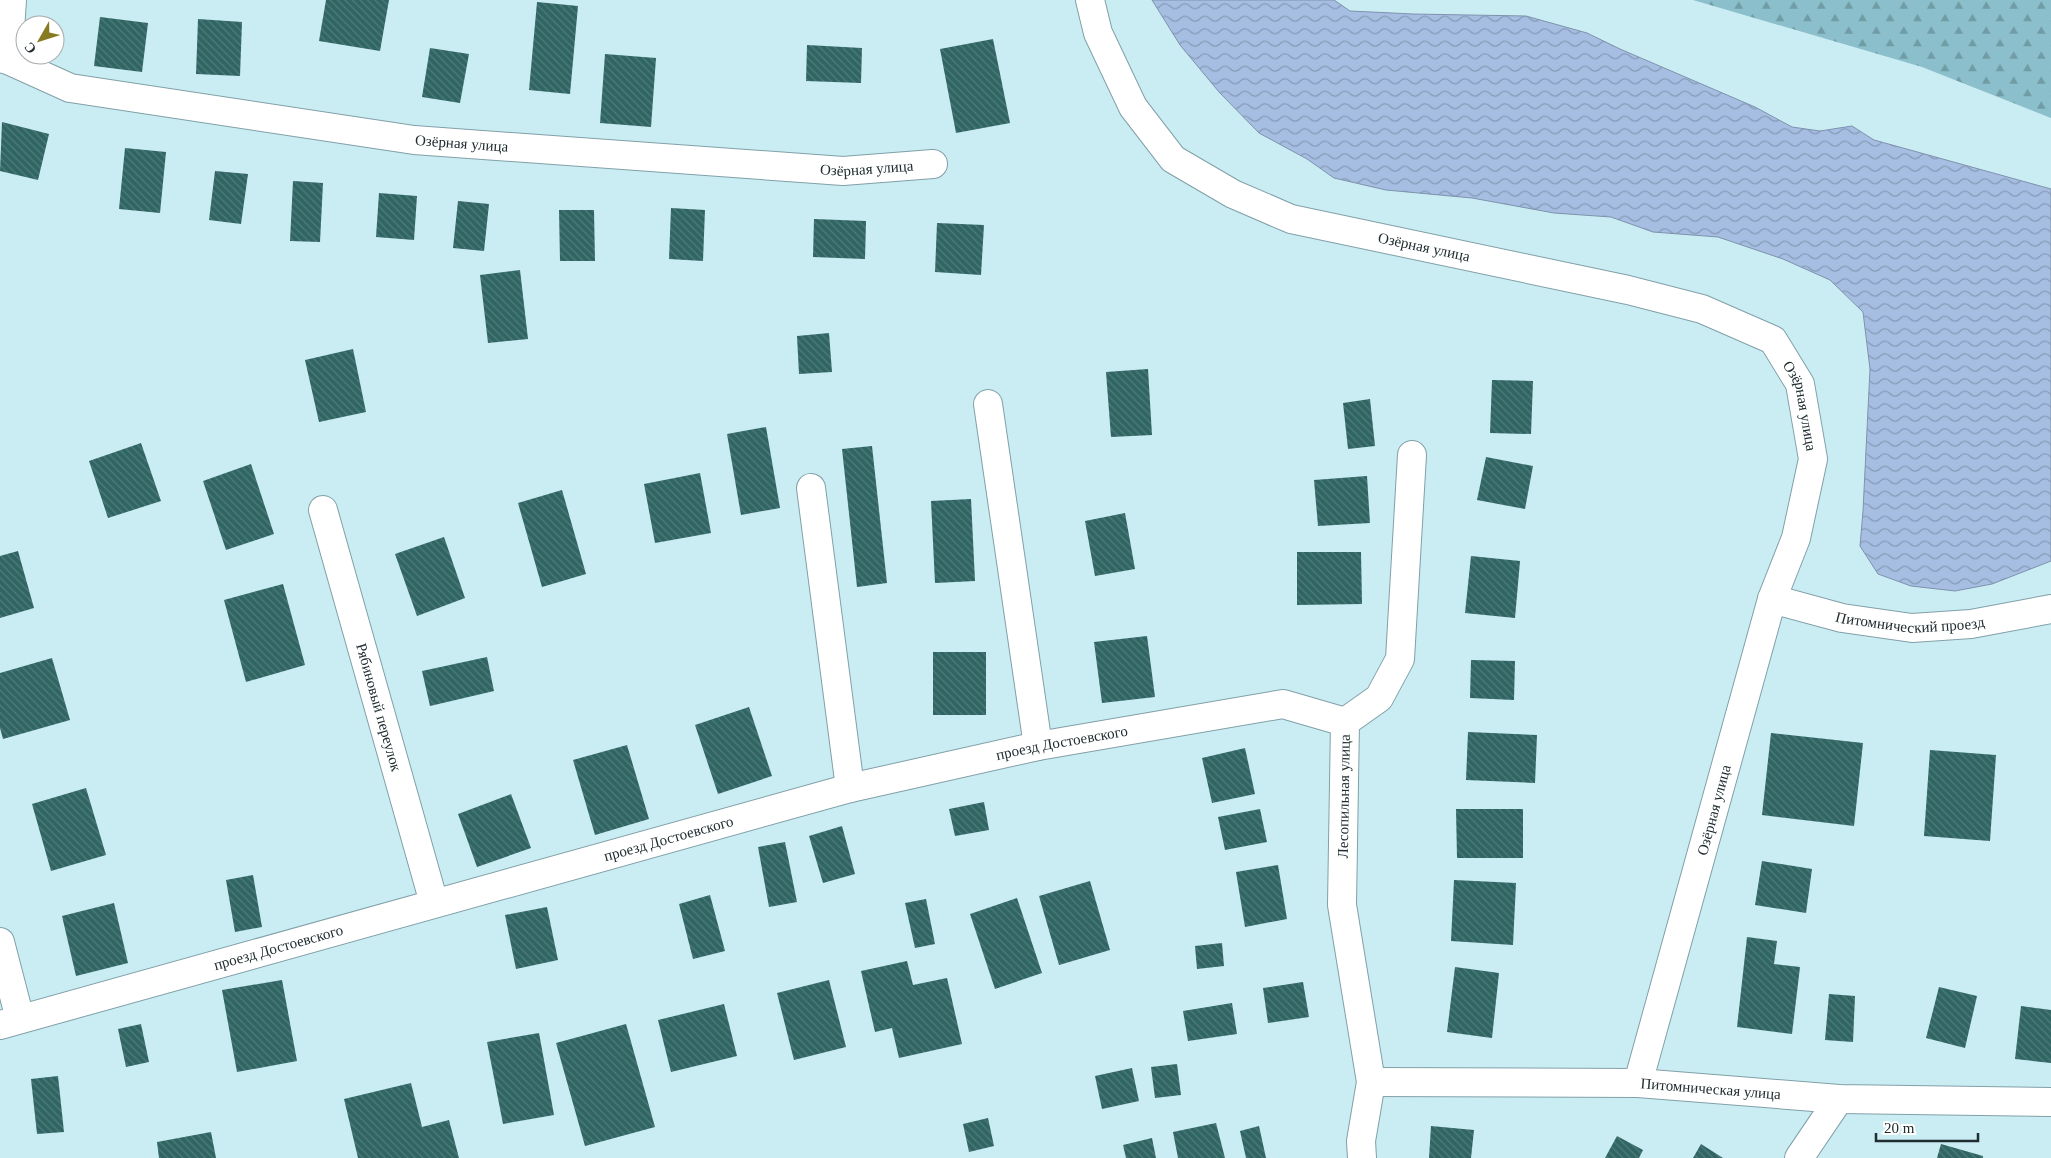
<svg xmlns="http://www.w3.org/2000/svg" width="2051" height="1158" font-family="Georgia,serif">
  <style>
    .forest { fill: url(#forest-firs) }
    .water { fill: url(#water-waves); stroke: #7e92ad }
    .building { fill: url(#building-back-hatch) }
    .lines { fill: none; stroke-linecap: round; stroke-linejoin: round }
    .street-casing { stroke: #81a0a8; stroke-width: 30 }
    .street { stroke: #fff; stroke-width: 28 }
    .labels { text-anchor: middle; stroke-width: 5; stroke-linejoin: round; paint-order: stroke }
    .street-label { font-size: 15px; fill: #202d30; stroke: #fff }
  </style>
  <defs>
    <pattern id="forest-firs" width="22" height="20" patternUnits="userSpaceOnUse" patternTransform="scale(1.25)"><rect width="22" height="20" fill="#8abfcb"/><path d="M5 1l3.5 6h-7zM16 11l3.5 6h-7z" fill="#709ca5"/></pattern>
    <pattern id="water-waves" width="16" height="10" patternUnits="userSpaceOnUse" patternTransform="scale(1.25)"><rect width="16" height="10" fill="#a6bee2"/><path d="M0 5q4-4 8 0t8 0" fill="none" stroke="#879bb8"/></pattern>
    <pattern id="building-back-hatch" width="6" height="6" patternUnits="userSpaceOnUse" patternTransform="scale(1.25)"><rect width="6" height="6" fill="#2f6563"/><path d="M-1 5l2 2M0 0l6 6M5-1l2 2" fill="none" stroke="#527c7a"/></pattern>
  </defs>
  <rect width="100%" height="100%" fill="#caecf3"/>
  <path class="forest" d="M1693,0H2051V118L1922,67Z"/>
  <path class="water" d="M1152,0H1334L1350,11L1413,14L1526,16L1587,33L1620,49L1755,107L1792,127L1820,131L1852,126L1874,140L2051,189V561L1992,584L1955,591L1911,586L1878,574L1860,546L1863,511L1870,369L1863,312L1830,280L1783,259L1718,237L1653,232L1611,217L1554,213L1472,198L1386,190L1334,178L1307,159L1259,133L1219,92L1180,45Z"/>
  <path class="building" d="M326,0H389L380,51L319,41Z
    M537,2L578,6L570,94L529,90Z
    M100,17L148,23L142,72L94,66Z
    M198,19L242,22L240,76L196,74Z
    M993,39L1010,123L956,133L940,49Z
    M807,45L862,48L861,83L806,81Z
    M430,48L469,54L460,103L422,97Z
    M605,54L656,58L651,127L600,123Z
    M2,122L49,134L38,180L0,171Z
    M125,148L166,152L160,213L119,209Z
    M215,171L248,174L241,224L209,220Z
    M293,181L323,183L320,242L290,241Z
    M379,193L417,196L414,240L376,237Z
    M458,201L489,204L484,251L453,248Z
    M671,208L705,210L703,261L669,259Z
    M559,210H594L595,261H560Z
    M814,219L866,221L865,259L813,257Z
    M937,223L984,225L981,275L935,272Z
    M520,270L528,339L488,343L480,275Z
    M829,333L832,372L799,374L797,336Z
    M353,349L366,412L319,422L305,360Z
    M1148,369L1152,435L1111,437L1106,372Z
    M1492,380L1533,381L1531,434L1490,433Z
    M1370,399L1375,446L1348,449L1343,403Z
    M766,427L780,508L741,515L727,434Z
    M141,443L161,501L108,518L89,461Z
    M872,446L887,583L857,587L842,449Z
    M1486,457L1533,466L1525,509L1477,500Z
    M251,464L274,534L226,550L203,481Z
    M700,473L711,533L655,543L644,484Z
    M1367,476L1370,523L1318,526L1314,480Z
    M562,490L586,574L542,587L518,503Z
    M971,499L975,581L935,583L931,501Z
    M1125,513L1135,569L1095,576L1085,521Z
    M444,537L465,598L417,616L395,554Z
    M18,551L34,608L0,618V556Z
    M1297,552H1361L1362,604L1297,605Z
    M1471,556L1520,561L1515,618L1465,613Z
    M283,584L305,665L246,682L224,600Z
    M1147,636L1155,697L1102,703L1094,642Z
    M933,652H986V715H933Z
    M487,657L494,691L430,706L422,671Z
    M52,658L70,720L3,739L0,728V673Z
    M1471,660L1515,661L1514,700L1470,698Z
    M749,707L772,776L718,794L695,725Z
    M1468,732L1537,735L1535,783L1466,780Z
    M1771,733L1863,743L1854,826L1762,815Z
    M627,745L649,819L595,835L573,760Z
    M1245,748L1255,794L1212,803L1202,758Z
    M1930,750L1996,755L1990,841L1924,836Z
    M86,788L106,855L51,871L32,804Z
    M511,794L531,848L477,867L458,814Z
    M984,802L989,830L955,836L949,809Z
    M1260,809L1267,842L1225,850L1218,817Z
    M1456,809H1523V858H1457Z
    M842,826L855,874L823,883L809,836Z
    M785,842L797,902L769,907L758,847Z
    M1762,861L1812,869L1806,913L1755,905Z
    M1278,865L1287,919L1245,927L1236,872Z
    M253,875L262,927L235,932L226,880Z
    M1454,880L1516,883L1513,945L1451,941Z
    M1090,881L1110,950L1059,965L1039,896Z
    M710,895L725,951L693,959L679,904Z
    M1017,898L1042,973L995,989L970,914Z
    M926,899L935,944L915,948L905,903Z
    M114,903L128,963L76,976L62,916Z
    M547,907L558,960L516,969L505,915Z
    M1747,937L1777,941L1774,964L1800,967L1792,1034L1737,1027Z
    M1222,943L1224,966L1197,969L1195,946Z
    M907,961L913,985L947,978L962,1044L899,1058L892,1028L875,1032L861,971Z
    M1455,967L1499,973L1492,1038L1447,1032Z
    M282,980L297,1061L237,1072L222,990Z
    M829,980L846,1047L794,1060L777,993Z
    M1303,982L1309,1017L1268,1023L1263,988Z
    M1939,987L1977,996L1965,1048L1926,1038Z
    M1829,994L1855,996L1853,1042L1825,1040Z
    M1232,1003L1237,1034L1188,1041L1183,1011Z
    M724,1004L737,1056L671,1072L658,1020Z
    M2021,1006L2051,1010V1063L2015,1059Z
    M141,1024L149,1062L126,1067L118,1029Z
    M626,1024L655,1127L585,1146L556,1043Z
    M539,1033L554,1115L503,1124L487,1042Z
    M1177,1064L1181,1095L1155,1098L1151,1067Z
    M1132,1068L1139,1101L1102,1109L1095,1076Z
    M58,1076L64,1132L37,1134L31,1079Z
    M411,1083L422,1127L449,1120L459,1158H358L344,1099Z
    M988,1118L994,1146L969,1152L963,1124Z
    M1216,1123L1225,1158H1178L1173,1132Z
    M1259,1126L1266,1158H1246L1240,1131Z
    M1431,1126L1474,1130L1471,1158H1429Z
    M211,1132L216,1158H159L157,1142Z
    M1617,1136L1643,1150L1639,1158H1605Z
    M1152,1138L1156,1158H1126L1123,1145Z
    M1701,1144L1723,1158H1693Z
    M1941,1144L1983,1156V1158H1937Z"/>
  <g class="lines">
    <g class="street-casing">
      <g id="street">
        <path id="s1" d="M1090,0L1098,33L1133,107L1173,159L1233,194L1291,219L1628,290L1702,309L1773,340L1800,384L1813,459L1796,538L1772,599L1638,1083"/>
        <path id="s2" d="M0,58L8,60L70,88L414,140L843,171L933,164"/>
        <path d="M8,60L12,0"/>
        <path d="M988,404L1038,746"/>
        <path d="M811,488L850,788"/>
        <path id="s3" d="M323,510L434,903"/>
        <path id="s4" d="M1772,599L1842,618L1912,628L1971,624L2051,609"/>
        <path d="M0,942L20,1019"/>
        <path id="s5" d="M0,1025L850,788L1038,746L1283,704L1345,722"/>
        <path id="s6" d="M1371,1082L1638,1083L1839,1099L2051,1102"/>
        <path id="s7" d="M1362,1158L1361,1141L1371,1082L1342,905L1345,722L1379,698L1400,659L1412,455"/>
        <path d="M1799,1158L1839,1099"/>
      </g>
    </g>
    <use href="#street" class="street"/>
  </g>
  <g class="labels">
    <g class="street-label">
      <text dy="5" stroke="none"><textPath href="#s2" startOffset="472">Озёрная улица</textPath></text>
      <text dy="5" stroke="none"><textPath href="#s2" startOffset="878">Озёрная улица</textPath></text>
      <text dy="5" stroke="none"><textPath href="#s1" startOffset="450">Озёрная улица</textPath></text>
      <text dy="5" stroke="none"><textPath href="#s1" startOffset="885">Озёрная улица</textPath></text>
      <text dy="5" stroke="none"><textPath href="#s4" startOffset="141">Питомнический проезд</textPath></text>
      <text dy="5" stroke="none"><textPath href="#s3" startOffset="205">Рябиновый переулок</textPath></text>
      <text dy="5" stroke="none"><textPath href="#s5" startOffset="1099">проезд Достоевского</textPath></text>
      <text dy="5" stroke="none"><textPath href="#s7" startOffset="365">Лесопильная улица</textPath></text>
      <text transform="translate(1714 810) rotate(-75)" y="5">Озёрная улица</text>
      <text dy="5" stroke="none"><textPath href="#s5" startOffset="694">проезд Достоевского</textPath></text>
      <text dy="5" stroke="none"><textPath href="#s5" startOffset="289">проезд Достоевского</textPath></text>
      <text dy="5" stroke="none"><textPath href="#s6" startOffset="340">Питомническая улица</textPath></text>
    </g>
  </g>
  <g transform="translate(40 40) rotate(231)"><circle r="24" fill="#ffffff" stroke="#a6abac"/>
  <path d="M0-4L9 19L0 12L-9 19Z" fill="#867b21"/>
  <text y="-8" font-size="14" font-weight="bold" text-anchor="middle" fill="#202d30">С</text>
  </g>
  <path d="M1876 1133v8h102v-8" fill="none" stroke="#202d30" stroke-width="2.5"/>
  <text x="1884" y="1133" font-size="15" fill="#202d30" stroke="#ffffff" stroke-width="4" paint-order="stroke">20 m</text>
</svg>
